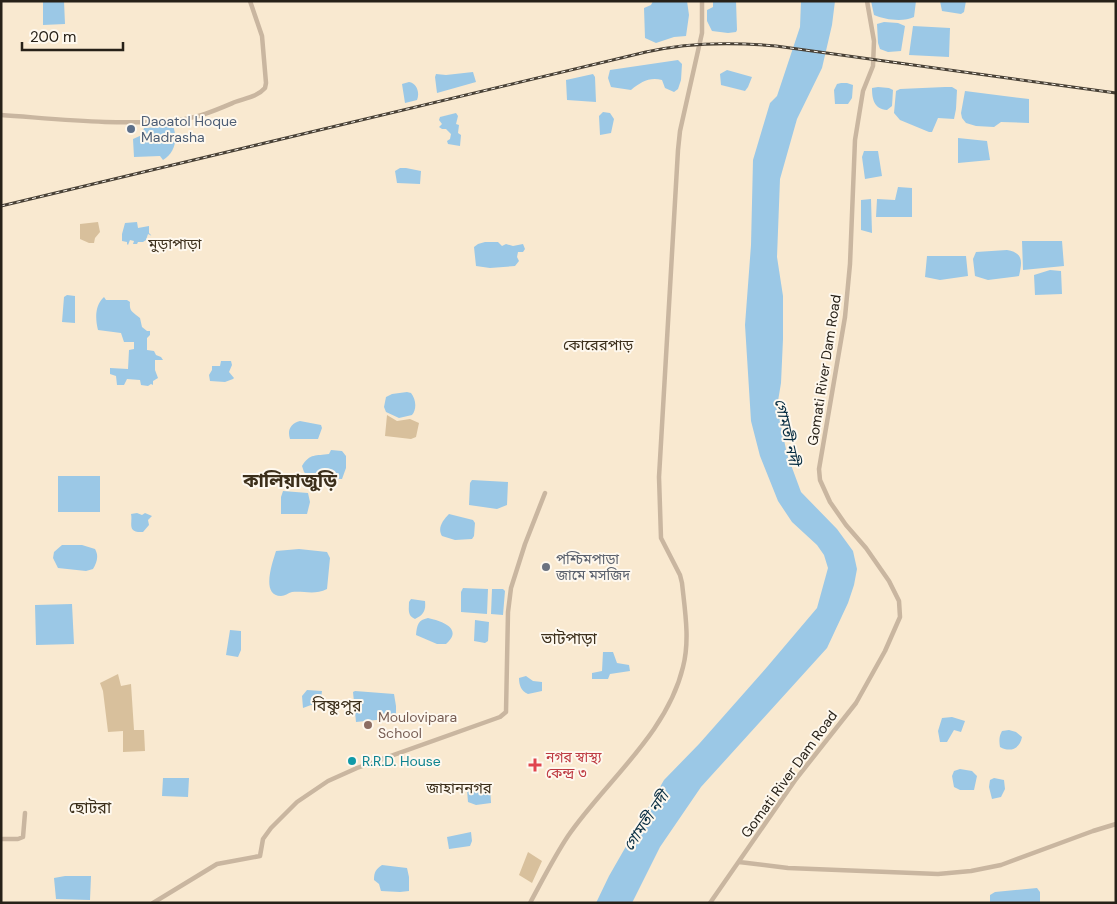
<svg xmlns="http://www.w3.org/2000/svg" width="1117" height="904" font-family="'DM Sans','Noto Sans Bengali',sans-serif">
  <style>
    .green { fill: #d8c09c }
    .water { fill: #9bc8e6 }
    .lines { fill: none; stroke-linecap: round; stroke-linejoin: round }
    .secondary { stroke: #c9b6a0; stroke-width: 4.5 }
    .rail-casing { stroke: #494136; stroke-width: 3 }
    .rail { stroke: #fef8ee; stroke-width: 1; stroke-dasharray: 4; stroke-linecap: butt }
    .service-dot { fill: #5c6f8a; stroke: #fef8ee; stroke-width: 2 }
    .worship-dot { fill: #6b7280; stroke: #fef8ee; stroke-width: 2 }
    .education-dot { fill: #8d6e63; stroke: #fef8ee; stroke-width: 2 }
    .culture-dot { fill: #0f9aa8; stroke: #fef8ee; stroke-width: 2 }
    .health-dot { fill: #e0444e; stroke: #fef8ee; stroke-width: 2 }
    .labels { text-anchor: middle; stroke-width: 4; stroke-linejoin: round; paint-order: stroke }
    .service-label { font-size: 14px; fill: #4e5e75; stroke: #fef8ee; text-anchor: start }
    .street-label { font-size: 14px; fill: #272118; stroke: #fef8ee }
    .worship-label { font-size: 14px; fill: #5b616d; stroke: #fef8ee; text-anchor: start }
    .education-label { font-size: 14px; fill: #785e54; stroke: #fef8ee; text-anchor: start }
    .health-label { font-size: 14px; fill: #be3a42; stroke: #fef8ee; text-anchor: start }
    .culture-label { font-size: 14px; fill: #0d838f; stroke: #fef8ee; text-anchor: start }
    .neighbourhood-label { font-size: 15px; fill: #3c2f1b; stroke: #fef8ee }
    .water-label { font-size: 15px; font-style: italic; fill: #072d42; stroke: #fef8ee }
    .quarter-label { font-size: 16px; fill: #3c2f1b; stroke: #fef8ee }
    .district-label { font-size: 19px; font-weight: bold; fill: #3c2f1b; stroke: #fef8ee }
  </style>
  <rect width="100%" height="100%" fill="#f9e9d0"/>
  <path class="green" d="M98,222L100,232L95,238L94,243H89L80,239V224Z
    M387,415L397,421L410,419L419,423L416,437L411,439L385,436Z
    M118,674L121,686L131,684L134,730H144L145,751L123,752V731L108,732L103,691L100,683Z
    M528,852L542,861L532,883L519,875Z"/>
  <path class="water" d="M43,1H64L65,24L43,25Z
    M653,1H687L689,15L686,36L674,37L656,43L645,38L644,8L651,5Z
    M713,1H736L737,30L736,32L728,33L712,31L707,21V10L713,7Z
    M801,1H835L832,25L822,68L797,119L780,179L777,257L783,296V339L781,383L777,407L787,454L801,492L837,529L853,551L857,569L854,585L848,603L827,648L701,787L660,847L632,903H596L609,876L664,780L699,744L767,667L817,608L828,568L824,555L817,545L792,522L778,501L760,456L751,421L745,325L751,245L753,160L770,103L777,96L800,27Z
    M871,1H916L914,17C904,22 885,20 874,15Z
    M940,1H966L964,12L961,14L942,11Z
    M884,22L898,23L905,26L901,51L888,52L880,49L878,43L877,24Z
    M913,26L950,28L949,57L909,55Z
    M678,60L682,64L681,80L678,89L674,92L665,88L662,80C649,77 641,82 631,90L611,87L608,78L610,70Z
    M727,70L752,77L748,87L745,91L721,85L720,74Z
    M473,72L476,82L437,93L435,77L436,74L446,75Z
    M593,74L595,77L596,102L567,100L566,80Z
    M409,82C417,83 420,93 417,100L405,103L402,84Z
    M841,83H847L853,85L852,98L848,104H835L834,90L837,84Z
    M878,87L889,88L893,90L892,106L887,110C874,109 872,99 872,88Z
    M945,87H952L957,90L956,109L954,119L938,118L932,132H929L900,120L894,113L896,91L900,89Z
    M965,91L1029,99V123L1001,122L994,127L976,126L966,123L962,118L961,113Z
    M603,112L610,113L614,119L611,133L600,135L599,116Z
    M456,113L458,116L456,124L459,125L458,133L461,135L460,146L448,144L447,141L450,139L451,134L446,129H442L439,127L442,124L439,120L440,117Z
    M173,126C178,139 175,153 163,160L160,156L134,157L133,139L142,135L144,128Z
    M958,138L987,141L990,160L958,163Z
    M864,151H878L882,176L865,179L862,157Z
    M400,168H406L421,171L420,184L397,183L395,171Z
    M898,187L912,188V217H876L877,199L895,200Z
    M871,199L872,233L861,230V200Z
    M137,222L138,228L149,226V233L152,236L148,234L146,240L143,242H138L137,244H133L134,241L130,240L128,245L127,244V242L122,241V234L125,223Z
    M1022,241H1062L1064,266L1023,270Z
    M485,242H498L502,246L506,244L513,246L523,244L525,249L523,252H518L517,257L519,261L515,266L490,268L476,266L474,247L478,244Z
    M1007,250C1024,253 1022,262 1019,276L988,280L975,276L973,259L976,252Z
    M927,256H966L968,276L940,280L925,277Z
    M1050,270L1061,271L1062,294L1035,295L1034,275Z
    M67,295L75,296V323L62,322L64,297Z
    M104,297L106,300H127L130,302C129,312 133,312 140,318L142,327L147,331H150V335L147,338V350L154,351L156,355L161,357L163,360H155V370L158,378L153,381V385L151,384L148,386L141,385L140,380L127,379L124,385H117L116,376L110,374V368L128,369L129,350L134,349V342H124L121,333L98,330C95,318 95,305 104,297Z
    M221,361H231L232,365L229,372L234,378L233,379L225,382L210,381L209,375L212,370V366H220Z
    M407,392L411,393C416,399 417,409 412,415L399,418L386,412L384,407L386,397L392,394Z
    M300,421L321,425L322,428L318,439H290C287,430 291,423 300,421Z
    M331,450L342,451L346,456V468L342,479L310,478L304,472L302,466C310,453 316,456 329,454Z
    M58,476H100V512H58Z
    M472,480L508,482L507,505L497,509L469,505L470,483Z
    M283,491L308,493L310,502L307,514H281V497Z
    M137,513L142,515L145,513L152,516L148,520L149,525L143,532C126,533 133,523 131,514Z
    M449,514L473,520L475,523L474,536L472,539L455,540L442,536C437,528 443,520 449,514Z
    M62,545H82L95,549C99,556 97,562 93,569L86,571L58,568L53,558L54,552Z
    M299,549L327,552L330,558L327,589C315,595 305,591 292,592C288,593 285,596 281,596C260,596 273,561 276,551Z
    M463,588L488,589L487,614L461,612V592Z
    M492,589H503L505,591L503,615L491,614Z
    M411,599L425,601C426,610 424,615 415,619C407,616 409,609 409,602Z
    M72,604L74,644L36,645L35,605Z
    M428,618C441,621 464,628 446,644H437L416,635C417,625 418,620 428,618Z
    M475,620L489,622L488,641L485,643L474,641Z
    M230,630L241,631V650L238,657L226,655Z
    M603,652H613L617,663L629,665L630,671L610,674L608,679H592V673L602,671Z
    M526,676L533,681L542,682V691L528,694C521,691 519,685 519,678Z
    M307,690L322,691L321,698L326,699V705L322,707L311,705L303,708L302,696Z
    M355,691L394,694L396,706V718L356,722L353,692Z
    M952,717L965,721L961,732L954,730L947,742H940L938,731L942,718Z
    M1009,730L1016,732L1022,737C1020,748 1011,753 1000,747C999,741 999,736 1002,731Z
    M960,769L972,771L977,776L974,790H960L954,787L952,776L954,771Z
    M163,778H189L188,797L162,796Z
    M994,778L1004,780L1005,789L1001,797L992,799L989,787L990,780Z
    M473,786H490L491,803L476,805L468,802L467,790Z
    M471,832L472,841L470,846L449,849L447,837Z
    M382,865L407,868L409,877V891L400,892L381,891L379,884L374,880C374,872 376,869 382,865Z
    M65,876H91L90,900L56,899L54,878Z
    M1037,888L1040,892V903H990V895L995,892Z"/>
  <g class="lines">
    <path class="secondary" d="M1,115C59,119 119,126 177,120C198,118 216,110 235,102C246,98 257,97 265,88L266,83L262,36L250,1
      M1,839H18L23,837L25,813
      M739,862L788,868L938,874L971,871L1001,865L1093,831L1116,824
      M153,903L217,864L260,856L263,839L271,828L297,802L328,781L357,768L500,717L506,712L508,612L511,588L525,544L545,493
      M530,903C542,881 554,857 568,836C605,782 667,734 683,667C690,640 685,611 682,583L680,575L661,538L659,477L678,150L680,131L702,33V1
      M710,903L796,779L856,703L885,651L900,617L899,601L889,581L866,548L846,525L830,502L820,480L819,469L845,317L850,264L855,140L863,91L873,66L874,41L867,1"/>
    <g class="rail-casing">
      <path id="rail" d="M1,206L646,52C689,42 732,42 776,46L1116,93"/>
    </g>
    <use href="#rail" class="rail"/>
  </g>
  <circle class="service-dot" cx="131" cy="129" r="5"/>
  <circle class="worship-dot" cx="546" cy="567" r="5"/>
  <circle class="education-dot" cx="368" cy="725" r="5"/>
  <circle class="culture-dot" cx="352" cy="761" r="5"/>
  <path class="health-dot" d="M532.5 757.5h5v5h5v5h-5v5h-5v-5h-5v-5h5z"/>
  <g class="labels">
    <g class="service-label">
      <text x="141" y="126">Daoatol Hoque<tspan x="141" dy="16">Madrasha</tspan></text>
    </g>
    <g class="street-label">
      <text transform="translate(824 370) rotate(-81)" y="5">Gomati River Dam Road</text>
      <text transform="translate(789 774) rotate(-54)" y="5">Gomati River Dam Road</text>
    </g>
    <g class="worship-label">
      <text x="556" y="564">পশ্চিমপাড়া<tspan x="556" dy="16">জামে মসজিদ</tspan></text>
    </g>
    <g class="education-label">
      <text x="378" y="722">Moulovipara<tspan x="378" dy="16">School</tspan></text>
    </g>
    <g class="health-label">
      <text x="546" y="762">নগর স্বাস্থ্য<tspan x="546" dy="16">কেন্দ্র ৩</tspan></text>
    </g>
    <g class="culture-label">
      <text x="362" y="766">R.R.D. House</text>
    </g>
    <g class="neighbourhood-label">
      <text x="175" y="249">মুড়াপাড়া</text>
      <text x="598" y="350">কোরেরপাড়</text>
      <text x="459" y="793">জাহাননগর</text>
    </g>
    <g class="water-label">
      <text transform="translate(787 432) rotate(77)" y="5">গোমতী নদী</text>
      <text transform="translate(646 821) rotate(-56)" y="5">গোমতী নদী</text>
    </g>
    <g class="quarter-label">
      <text x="569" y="644">ভাটপাড়া</text>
      <text x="337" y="711">বিষ্ণুপুর</text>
      <text x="90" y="813">ছোটরা</text>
    </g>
    <g class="district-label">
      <text x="290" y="487">কালিয়াজুড়ি</text>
    </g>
  </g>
  <rect width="1117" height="904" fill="none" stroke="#272118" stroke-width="5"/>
  <path d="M22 42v8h101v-8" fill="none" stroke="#272118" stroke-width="2.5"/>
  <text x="30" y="42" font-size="15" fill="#272118" stroke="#fef8ee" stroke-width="4" paint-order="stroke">200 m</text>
</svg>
